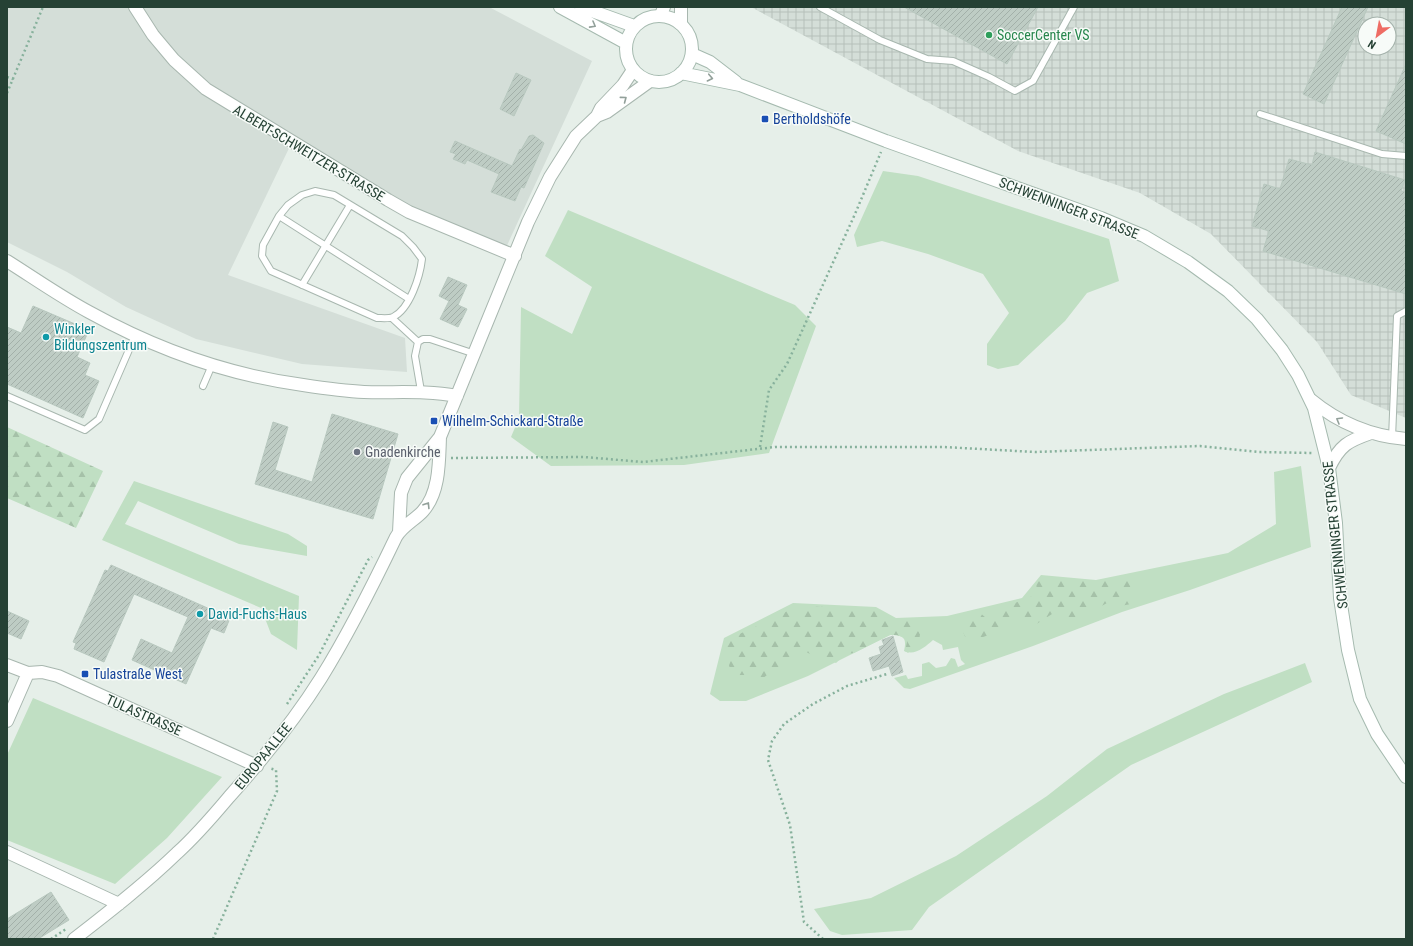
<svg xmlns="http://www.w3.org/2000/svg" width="1413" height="946" font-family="'Roboto Condensed',sans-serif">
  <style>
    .built { fill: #d4ded8 }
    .industrial { fill: url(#industrial-grid); fill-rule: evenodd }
    .green { fill: #c0dfc3 }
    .forest { fill: url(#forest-firs) }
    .building { fill: url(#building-hatch); stroke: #b8c8bf }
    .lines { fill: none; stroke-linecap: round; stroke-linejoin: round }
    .lane-casing { stroke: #a8b7af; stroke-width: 8 }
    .street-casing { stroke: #a8b7af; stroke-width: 14 }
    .secondary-casing { stroke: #a5baaf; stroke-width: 14 }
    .path { stroke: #87b19c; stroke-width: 2.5; stroke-dasharray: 2 3; stroke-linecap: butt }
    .lane { stroke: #fff; stroke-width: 6 }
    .street { stroke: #fff; stroke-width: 12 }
    .secondary { stroke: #fff; stroke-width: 12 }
    .oneway { stroke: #92a09a }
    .leisure-dot { fill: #2e9e5b; stroke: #f7fbf8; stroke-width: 1.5 }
    .transit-dot { fill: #1a4fb4; stroke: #f7fbf8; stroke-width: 1.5 }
    .culture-dot { fill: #0f9aa8; stroke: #f7fbf8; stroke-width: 1.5 }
    .worship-dot { fill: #6b7280; stroke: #f7fbf8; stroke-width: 1.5 }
    .labels { text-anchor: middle; stroke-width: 3; stroke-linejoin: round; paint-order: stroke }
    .leisure-label { font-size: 14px; fill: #27864d; stroke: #f7fbf8; text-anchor: start }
    .transit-label { font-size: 14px; fill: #164399; stroke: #f7fbf8; text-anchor: start }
    .street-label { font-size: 14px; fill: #254134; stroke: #f7fbf8 }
    .culture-label { font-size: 14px; fill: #0d838f; stroke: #f7fbf8; text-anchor: start }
    .worship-label { font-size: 14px; fill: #5b616d; stroke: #f7fbf8; text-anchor: start }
  </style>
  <defs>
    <pattern id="industrial-grid" width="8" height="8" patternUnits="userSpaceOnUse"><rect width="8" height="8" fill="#d4ded8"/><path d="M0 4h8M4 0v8" fill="none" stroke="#b6c0ba"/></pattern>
    <pattern id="forest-firs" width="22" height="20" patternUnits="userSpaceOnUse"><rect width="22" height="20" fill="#c0dfc3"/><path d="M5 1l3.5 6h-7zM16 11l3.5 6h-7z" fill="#a5c1a8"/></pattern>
    <pattern id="building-hatch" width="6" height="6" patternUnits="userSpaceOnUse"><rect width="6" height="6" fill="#beccc4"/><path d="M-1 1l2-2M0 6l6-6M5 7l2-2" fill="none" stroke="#a3b0a9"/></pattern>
  </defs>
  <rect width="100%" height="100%" fill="#e6efe9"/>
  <path class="built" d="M7,7H489L592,61L504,252L409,212L292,142L228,275L405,338L407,372L302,364L196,339L126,307L67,272L7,242Z"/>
  <path class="industrial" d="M751,7H1406V418L1351,395L1317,342L1211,234L1140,193L1018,151ZM1365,24H1389V48H1365Z"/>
  <path class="green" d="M883,171L918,176L1109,239L1119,281L1087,293L1065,321L1018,365L998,369L987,365V344L1009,313L983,274L928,254L882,241L857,247L854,235Z
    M568,210L795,305L816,326L769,453L684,465L551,466L511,437L519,418L521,307L572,334L592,287L545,256Z
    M1301,466L1311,547L1190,590L1122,612L1033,646L910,689L904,688L894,678L906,675L908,679L922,676V664L929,662L936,668L946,666L951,658L955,659L958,667L965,664L961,660L958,647L943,650L942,645L933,640C925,647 915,656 904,651C907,638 904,635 890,635L808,676L746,701H720L710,694L724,638L793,603L876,607L896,618L947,616L1022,598L1041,575L1096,580L1228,553L1276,524L1274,472Z
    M134,481L288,534L307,546V556L239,544L138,501L125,524L299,596L297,650L271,634L261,608L102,540Z
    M1305,663L1312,682L1131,765L929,907L912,930L842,935L830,931L814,909L871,898L956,856L1047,796L1107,749L1224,694Z
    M33,698L222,777L167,838L115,884L7,840V755Z"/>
  <path class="forest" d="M7,427L103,471L76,528L7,498Z
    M1130,575L1131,604L1120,606L1111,601L1086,614L1069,619L1052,614L1035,625L1023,618L1016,617C1001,632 987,637 967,641L963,632L978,611L986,618L999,609L1038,594L1036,584L1042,577L1097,582Z
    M827,605L853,610L876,608L896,620L912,619L920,634L919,642L908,653L905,651L907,642L905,638L897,635H890L854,653L845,654L836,663C824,657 814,658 803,650L795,659L777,668L759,681L753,675H735L729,666L732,648L727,649L726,641C746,629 768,624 787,611L792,614L798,611L802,606L821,607Z"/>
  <path class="building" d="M904,7H1038L1007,64Z
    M1342,7H1368L1324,104L1303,94Z
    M1406,64V144L1376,131Z
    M516,73L531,80L514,116L500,109Z
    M533,135L544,143L524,188L521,187L515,201L491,192L499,174L467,160L465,164L453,159L456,154L450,152L455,141L512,166L520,149L521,150L529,136Z
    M1315,152L1405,180L1401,191L1406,192V294L1263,251L1269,231L1252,226L1264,184L1280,189L1289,159L1312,165Z
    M448,277L467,285L458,305L467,309L458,327L440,319L449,301L439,296Z
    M33,306L89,330L77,357L90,363L85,375L99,381L83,418L7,384V327L21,333Z
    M332,414L398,434L373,519L255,484L273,422L288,427L275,470L312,482Z
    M111,565L230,618L224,633L211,628L186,684L132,660L141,639L172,653L188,617L134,594L104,662L74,649L76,643L73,642L105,570L108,571Z
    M7,611L29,621L21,639L7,633Z
    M893,636L903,672L892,676L889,666L873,671L869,658L881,654L879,647L884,645L882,640Z
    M51,892L69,920L38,939H7V919Z"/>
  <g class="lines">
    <g class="lane-casing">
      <path id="lane" d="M820,7L880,40L927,59L953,61L989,77L1015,91L1033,81L1074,7
        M1260,114L1382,154L1406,156
        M315,191L334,195L402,236L413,247L422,259C420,276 410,309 393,317C389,319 382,318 377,318L271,271L262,256L263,245L279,216L288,205L302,195Z
        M279,216L409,299
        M302,285L350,205
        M392,318L418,342
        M203,386L212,365
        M421,391L415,356L418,342L423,339H430L475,354
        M7,396L85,430L99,419L135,336
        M1392,438L1397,316L1406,311"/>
    </g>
    <g class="street-casing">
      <path id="street" d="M135,7L153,35L174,60L206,89L388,200L409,212L515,256
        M661,15L664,7
        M681,24V7
        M597,116L607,112L650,81
        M7,261C34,278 61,297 89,312C156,349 228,375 303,385C323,388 344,391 364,392C395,393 426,390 457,396
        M1311,400C1339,423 1370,436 1406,439
        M1329,468C1340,445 1348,441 1371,433
        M399,532L401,493L407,478L440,437L528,222L550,177L576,136L597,116L601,108L623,85L633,70
        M7,665L28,673L42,672L58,676L257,766
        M7,721L28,673
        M7,852L119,904
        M74,939C109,912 145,884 177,853C196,836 213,816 229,797C263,759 294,721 321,678C349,633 373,585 396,537C402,526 415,520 423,511C440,492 439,461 440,437"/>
    </g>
    <g class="secondary-casing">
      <path id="secondary" d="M560,7L626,43
        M581,7L634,26
        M626 49a33 33 0 1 1 66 0a33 33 0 1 1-66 0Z
        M692,54L710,62L736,82
        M681,73L740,85L886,141L1101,218L1144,236L1188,262L1228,291L1257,319L1282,350L1298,375L1314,408L1329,468L1336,523L1340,598L1348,650L1360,699L1377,734L1406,777"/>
    </g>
    <path class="path" d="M7,77L13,79
      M7,93L43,7
      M760,447L769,390L787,364L855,214L881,152
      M451,458L584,457L643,462L775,447H944L1035,452L1200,446L1259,452L1313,453
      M287,704L319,655L368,560L372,557
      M51,939L66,929
      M213,939L277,791L276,770L269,768
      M823,939L804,922L790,825L768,760L772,741L784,724L813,704L847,686L887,674"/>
    <use href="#lane" class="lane"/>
    <use href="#street" class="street"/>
    <use href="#secondary" class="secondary"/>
  </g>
  <defs><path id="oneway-chevron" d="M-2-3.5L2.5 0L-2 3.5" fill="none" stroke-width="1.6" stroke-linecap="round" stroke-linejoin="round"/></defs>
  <g class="oneway">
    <use href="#oneway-chevron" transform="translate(593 25) rotate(29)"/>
    <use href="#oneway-chevron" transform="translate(710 78) rotate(12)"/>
    <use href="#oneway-chevron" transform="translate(624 99) rotate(-37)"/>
    <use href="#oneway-chevron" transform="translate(1339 420) rotate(-150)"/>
    <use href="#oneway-chevron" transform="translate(427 505) rotate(-58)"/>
  </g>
  <circle class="leisure-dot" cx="989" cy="35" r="4"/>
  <g class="transit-dot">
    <rect x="761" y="115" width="8" height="8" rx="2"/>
    <rect x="430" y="417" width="8" height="8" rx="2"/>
    <rect x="81" y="670" width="8" height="8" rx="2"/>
  </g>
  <g class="culture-dot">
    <circle cx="46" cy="337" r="4"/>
    <circle cx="200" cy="614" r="4"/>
  </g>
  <circle class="worship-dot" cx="357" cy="452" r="4"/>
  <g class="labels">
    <g class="leisure-label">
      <text x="997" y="40">SoccerCenter VS</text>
    </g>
    <g class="transit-label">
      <text x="773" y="124">Bertholdshöfe</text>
      <text x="442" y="426">Wilhelm-Schickard-Straße</text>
      <text x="93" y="679">Tulastraße West</text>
    </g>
    <g class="street-label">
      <text transform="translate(309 153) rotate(31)" y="5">ALBERT-SCHWEITZER-STRASSE</text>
      <text transform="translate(1069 208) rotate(21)" y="5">SCHWENNINGER STRASSE</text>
      <text transform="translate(1335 535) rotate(-96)" y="5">SCHWENNINGER STRASSE</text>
      <text transform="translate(144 715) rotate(24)" y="5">TULASTRASSE</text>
      <text transform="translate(263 756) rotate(-51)" y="5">EUROPAALLEE</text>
    </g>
    <g class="culture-label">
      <text x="54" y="334">Winkler<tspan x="54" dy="16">Bildungszentrum</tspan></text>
      <text x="208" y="619">David-Fuchs-Haus</text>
    </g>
    <g class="worship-label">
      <text x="365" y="457">Gnadenkirche</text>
    </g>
  </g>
  <rect width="1413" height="946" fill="none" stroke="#254134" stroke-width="16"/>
  <g transform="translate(1377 36) rotate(212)"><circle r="19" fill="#f7fbf8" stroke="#a3b1aa"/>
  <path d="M0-3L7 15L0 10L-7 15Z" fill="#ee6c64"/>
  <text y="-6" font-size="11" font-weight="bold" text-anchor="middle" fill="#254134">N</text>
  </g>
</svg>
